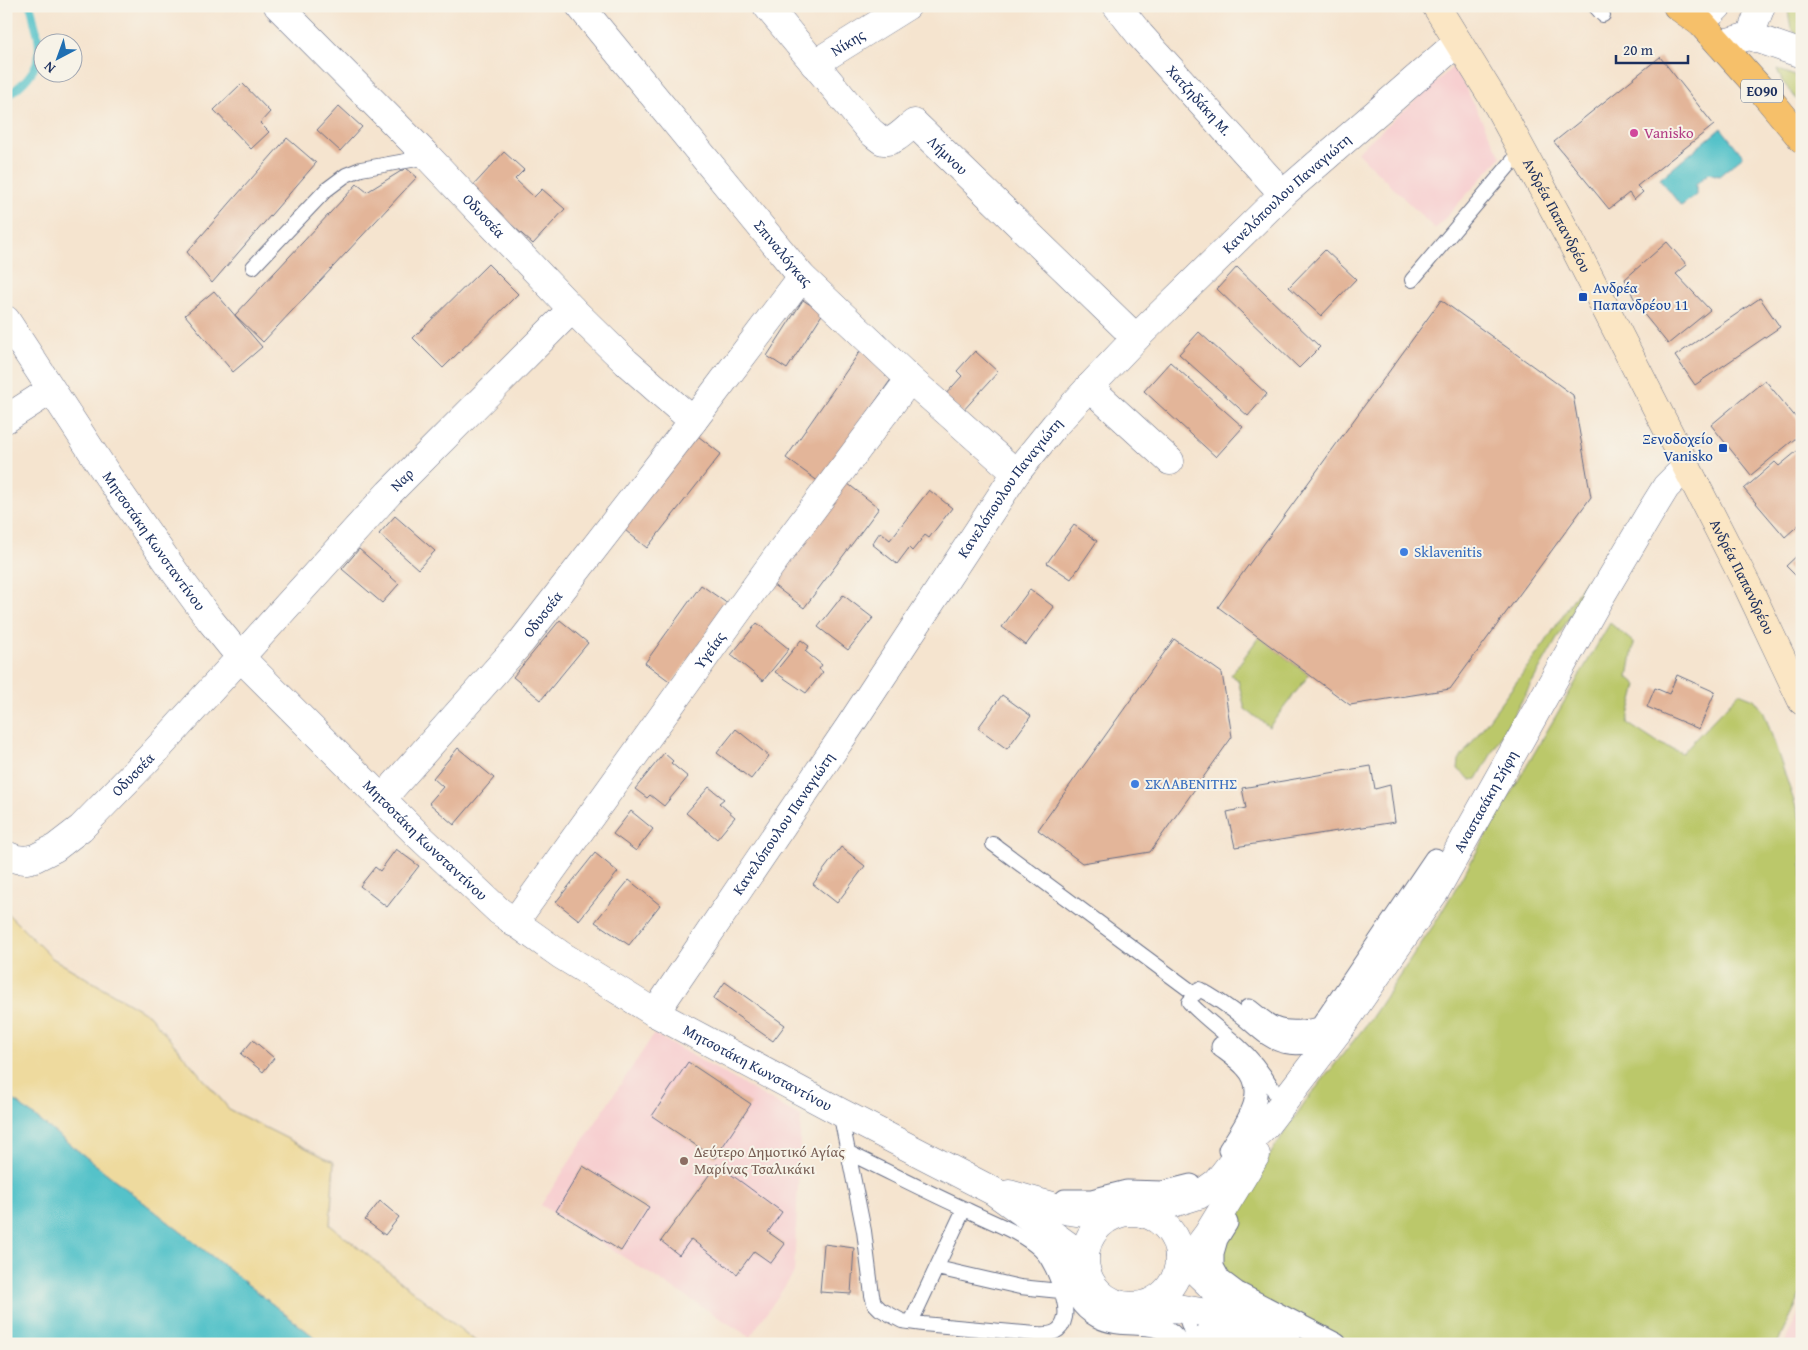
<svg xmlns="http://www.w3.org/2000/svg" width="1808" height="1350" font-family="'Gentium Book Plus',serif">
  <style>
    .built { fill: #f7cfd0 }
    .green { fill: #bbc86a; stroke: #6b7c64 }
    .sand { fill: #eeda9e; stroke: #84847e }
    .water { fill: #54c2c9; stroke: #387894 }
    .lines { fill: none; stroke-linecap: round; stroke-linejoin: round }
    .stream { stroke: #54c2c9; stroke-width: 8 }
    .building { fill: #e3b599 }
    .service-casing { stroke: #676e86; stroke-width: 16 }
    .pedestrian-casing { stroke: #676e86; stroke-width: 23 }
    .minor-casing { stroke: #676e86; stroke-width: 29 }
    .tertiary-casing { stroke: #676e86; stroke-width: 29 }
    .secondary-casing { stroke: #676e86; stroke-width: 29 }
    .primary-casing { stroke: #676e86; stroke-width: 29 }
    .service { stroke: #fff; stroke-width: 14 }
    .pedestrian { stroke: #fff; stroke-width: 21 }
    .minor { stroke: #fff; stroke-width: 28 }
    .tertiary { stroke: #fff; stroke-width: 28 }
    .secondary { stroke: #fbe6c4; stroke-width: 28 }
    .primary { stroke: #f6c06b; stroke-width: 28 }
    .hotel-dot { fill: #d1479c; stroke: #f7f3e8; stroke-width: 2 }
    .transit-dot { fill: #1a4fb4; stroke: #f7f3e8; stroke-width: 2 }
    .shop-dot { fill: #3f7fe0; stroke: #f7f3e8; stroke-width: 2 }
    .education-dot { fill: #8d6e63; stroke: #f7f3e8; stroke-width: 2 }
    .labels { text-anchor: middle; stroke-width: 4; stroke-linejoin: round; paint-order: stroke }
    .shield { fill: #f7f3e8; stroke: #5d6a87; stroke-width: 1 }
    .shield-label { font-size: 14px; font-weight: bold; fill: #1b2f5e }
    .street-label { font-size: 15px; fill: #1b2f5e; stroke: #f7f3e8 }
    .hotel-label { font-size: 15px; fill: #b23c85; stroke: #f7f3e8; text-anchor: start }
    .transit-label { font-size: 15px; fill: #164399; stroke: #f7f3e8; text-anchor: start }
    .shop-label { font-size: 15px; fill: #366cbe; stroke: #f7f3e8; text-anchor: start }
    .education-label { font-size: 15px; fill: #785e54; stroke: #f7f3e8; text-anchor: start }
  </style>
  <rect width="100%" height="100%" fill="#f7f3e8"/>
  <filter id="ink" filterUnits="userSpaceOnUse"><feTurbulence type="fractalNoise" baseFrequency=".02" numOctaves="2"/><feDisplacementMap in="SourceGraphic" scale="10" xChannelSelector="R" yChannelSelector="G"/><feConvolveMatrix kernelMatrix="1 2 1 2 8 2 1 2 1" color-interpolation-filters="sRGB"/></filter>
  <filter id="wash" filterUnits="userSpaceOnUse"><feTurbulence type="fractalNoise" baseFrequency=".0096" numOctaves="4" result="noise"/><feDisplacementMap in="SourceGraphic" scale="20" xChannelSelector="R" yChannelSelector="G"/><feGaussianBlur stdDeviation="1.12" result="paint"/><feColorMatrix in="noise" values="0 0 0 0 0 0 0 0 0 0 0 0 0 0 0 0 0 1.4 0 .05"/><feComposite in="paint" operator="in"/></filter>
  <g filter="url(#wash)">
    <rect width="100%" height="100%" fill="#f5e4cf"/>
    <path class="built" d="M1454,66L1501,157L1435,229L1357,152Z
      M654,1034L801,1117L794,1273L750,1337L541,1205Z
      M1802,1306V1344H1784Z"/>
    <path class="green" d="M1787,6H1802V40L1791,28Z
      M1777,69L1802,79V106L1782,81Z
      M1586,579L1590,581L1477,779L1471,780L1458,769L1459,760L1545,643Z
      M1610,623L1634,643L1628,677L1637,685L1627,723L1656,742L1682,753L1739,693L1754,699L1764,712L1802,825V1293L1777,1344H1344L1225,1280L1220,1241L1277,1143L1305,1102L1370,1020L1437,920Z
      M1259,637L1309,675L1269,727L1245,709L1238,680L1231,675Z"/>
    <path class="sand" d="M6,912L52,958L149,1015L230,1110L334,1162L330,1225L479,1344H323L6,1094Z"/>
    <path class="water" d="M1721,128L1743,156L1719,176L1709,173L1696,184V195L1681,206L1660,179Z
      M6,1094L323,1344H6Z"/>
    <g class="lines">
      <path class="stream" d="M6,97C34,77 46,59 35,25C33,18 33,12 30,6"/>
    </g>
    <g id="blocks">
      <path class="building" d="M1660,57L1714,125L1637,186L1643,192L1634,200L1629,193L1609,209L1554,142Z
        M242,83L270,112L260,123L269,132L251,149L214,110Z
        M339,106L362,127L340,151L317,130Z
        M287,138L316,163L212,283L187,252Z
        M504,152L524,170L515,179L534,197L542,189L565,209L533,244L471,188Z
        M406,168L417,177L263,342L235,315L357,184L367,192Z
        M1667,242L1687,265L1676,274L1710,310L1668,344L1638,307L1625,279Z
        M1325,250L1356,279L1321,316L1289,287Z
        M488,264L518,294L443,368L413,338Z
        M1237,267L1320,347L1299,368L1217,289Z
        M214,291L262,347L233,372L185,315Z
        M1760,298L1780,327L1695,385L1675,356Z
        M803,300L823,313L787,369L767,356Z
        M1441,300L1573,395L1591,497L1450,689L1350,705L1218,607Z
        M1199,332L1267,394L1248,416L1179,354Z
        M863,347L894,375L819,482L786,458Z
        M975,351L998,372L962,412L944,396L962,376L957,371Z
        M1170,362L1243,427L1216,457L1144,391Z
        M1765,380L1802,425V433L1751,475L1711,425Z
        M694,433L721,454L647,548L620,526Z
        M1802,447V522L1785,537L1744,489L1775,462L1779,466Z
        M843,480L879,508L804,608L768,581Z
        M929,490L952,508L929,538L925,535L912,551L909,548L897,564L872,544L880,532L890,540Z
        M395,516L435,551L418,569L379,534Z
        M1074,525L1097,541L1071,579L1047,563Z
        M359,549L399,584L382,603L342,569Z
        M1802,551V582L1786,566Z
        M701,585L728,604L672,683L645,663Z
        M1030,589L1054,607L1026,645L1002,627Z
        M843,595L873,618L848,650L818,627Z
        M560,620L588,643L541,700L513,677Z
        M757,623L789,649L763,681L731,655Z
        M1174,639L1222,673L1232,737L1150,852L1082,863L1038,830Z
        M801,640L809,646L805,651L822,665L819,669L823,672L806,693L775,672Z
        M1677,675L1715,692L1699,729L1647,707L1655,688L1669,694Z
        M1002,695L1031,716L1007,749L978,728Z
        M736,729L769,756L751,779L717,753Z
        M458,748L494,778L454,825L429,803L443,787L433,778Z
        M664,753L673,761L671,763L688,777L664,806L650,795L647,798L635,789Z
        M1371,766L1375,789L1390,785L1395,822L1235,847L1227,812L1246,808L1242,788Z
        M709,787L724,799L719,803L735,817L717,839L686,813Z
        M631,811L653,829L636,851L613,834Z
        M841,847L865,866L837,903L813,884Z
        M396,849L419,866L387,907L360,886L375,867L380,871Z
        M595,853L618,872L579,920L556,902Z
        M629,880L660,905L629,945L595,922Z
        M725,982L785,1025L773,1041L713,999Z
        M253,1040L274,1058L263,1072L241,1054Z
        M688,1062L751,1104L715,1158L652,1116Z
        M717,1164L782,1212L768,1232L785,1244L771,1263L754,1251L737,1274L691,1239L679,1255L661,1241Z
        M583,1166L649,1207L621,1251L556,1211Z
        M380,1201L399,1217L385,1235L365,1220Z
        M824,1244L854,1248L851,1294L820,1292Z
        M1162,1334L1166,1344H1136Z"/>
    </g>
  </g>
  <g filter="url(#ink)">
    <use href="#blocks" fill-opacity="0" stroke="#676e86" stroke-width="1"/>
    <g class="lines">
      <g class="service-casing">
        <path id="service" d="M1595,6L1603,15
          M253,267L326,190L346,175L361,169L428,157
          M1412,280L1522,150
          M993,844L1195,994
          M1199,989C1215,997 1230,1008 1244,1019C1256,1029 1269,1043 1285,1046C1298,1049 1314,1046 1327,1042
          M1189,1002C1204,1018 1222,1031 1239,1046C1257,1062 1271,1083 1281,1105
          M840,1112L864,1231L872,1295L874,1303L880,1309L902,1321L923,1324L1036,1334C1051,1335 1062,1333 1065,1317C1068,1302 1052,1261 1040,1250C1021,1232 991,1222 967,1210C927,1192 887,1171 847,1152
          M937,1268L1020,1287L1060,1291
          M1183,1309L1195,1344
          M911,1322L964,1209"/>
      </g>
      <g class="pedestrian-casing">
        <path id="pedestrian" d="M1249,1010C1269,1026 1274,1033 1302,1031C1308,1030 1315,1030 1321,1027L1435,859
          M1222,1047C1230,1053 1239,1059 1246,1067C1271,1093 1244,1126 1229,1150
          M1063,1203L1065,1200H1092L1127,1191L1163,1192L1191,1185
          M1227,1223L1217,1239L1213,1253V1267L1220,1280L1236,1292L1336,1344
          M1049,1241C1074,1262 1064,1299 1098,1317C1127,1332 1160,1313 1179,1344
          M1207,1344L1205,1334L1208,1329L1213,1327L1230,1333L1250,1344"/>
      </g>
      <g class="minor-casing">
        <g id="minor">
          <path id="s1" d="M278,6L428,157L572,309L626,362L693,421"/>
          <path id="s2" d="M580,6L802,277L910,379L1016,473"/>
          <path id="s3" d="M767,6L870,131C874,134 879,139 883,141C895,143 906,129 914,123L1136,338"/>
          <path id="s4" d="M1117,6L1140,35L1283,194"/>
          <path d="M1701,23L1718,6"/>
          <path d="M1750,36L1761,6"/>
          <path id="s5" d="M814,64L907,6"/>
          <path d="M1089,387L1170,461"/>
          <path d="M6,419L51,390"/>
          <path id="s6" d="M382,799L522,641L693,421L802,277"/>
          <path id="s7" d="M6,855L16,859L26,860L35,858L55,848L81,828L152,755L389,493L572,309"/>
          <path id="s8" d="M514,923L784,547L910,379"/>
          <path id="s9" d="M655,1013L849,727L1016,473L1055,425L1096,380L1136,338L1283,194L1458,42"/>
          <path id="s10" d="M1142,1213L1199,1195L1217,1182L1250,1140L1266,1125L1339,1030L1436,890L1599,599L1650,513L1666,487L1678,475L1687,468"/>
          <path d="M1177,1275L1207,1235L1256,1155"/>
        </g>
      </g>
      <g class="tertiary-casing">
        <g id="tertiary">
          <path d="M1720,44L1750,36L1802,54"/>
          <path id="s11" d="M6,320L108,476L174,571L210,620L241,658L419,836L499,911L561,955L655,1013L840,1112L993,1191L1070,1247L1087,1274"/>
          <path d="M1009,1194L1069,1211L1090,1214L1114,1215"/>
          <circle cx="1132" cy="1259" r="47"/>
          <path d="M1179,1255L1210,1285L1237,1318"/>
          <path d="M1139,1306L1183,1309L1237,1318L1288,1344"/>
        </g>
      </g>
      <g class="secondary-casing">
        <g id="secondary">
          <path id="s12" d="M1436,6L1499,108L1571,241L1747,585L1802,701"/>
        </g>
      </g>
      <g class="primary-casing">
        <path id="primary" d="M1677,6L1701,23L1763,92L1802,139"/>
      </g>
      <use href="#service" class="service"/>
      <use href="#pedestrian" class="pedestrian"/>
      <use href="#minor" class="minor"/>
      <use href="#tertiary" class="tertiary"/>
      <use href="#secondary" class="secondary"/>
      <use href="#primary" class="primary"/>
    </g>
  </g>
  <circle class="hotel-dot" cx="1634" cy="133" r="5"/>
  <g class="transit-dot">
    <rect x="1578" y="292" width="10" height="10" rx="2.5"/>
    <rect x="1718" y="443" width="10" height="10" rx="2.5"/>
  </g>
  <g class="shop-dot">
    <circle cx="1404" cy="552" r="5"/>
    <circle cx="1135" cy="784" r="5"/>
  </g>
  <circle class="education-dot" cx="684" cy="1161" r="5"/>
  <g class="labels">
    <rect class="shield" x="1741" y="79.5" width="42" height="23" rx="4"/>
    <g class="shield-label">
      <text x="1762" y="96">ΕΟ90</text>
    </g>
    <g class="street-label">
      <text dy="5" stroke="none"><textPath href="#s5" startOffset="40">Νίκης</textPath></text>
      <text dy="5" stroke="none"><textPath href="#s4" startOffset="125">Χατζηδάκη Μ.</textPath></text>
      <text dy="5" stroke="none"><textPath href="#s3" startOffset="262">Λήμνου</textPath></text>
      <text dy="5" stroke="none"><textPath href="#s9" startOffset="1039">Κανελόπουλου Παναγιώτη</textPath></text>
      <text dy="5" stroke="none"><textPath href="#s1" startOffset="294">Οδυσσέα</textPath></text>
      <text dy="5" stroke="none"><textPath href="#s12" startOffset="242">Ανδρέα Παπανδρέου</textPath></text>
      <text dy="5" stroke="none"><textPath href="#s2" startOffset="320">Σπιναλόγκας</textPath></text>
      <text dy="5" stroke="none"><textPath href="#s7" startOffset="559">Ναρ</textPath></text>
      <text dy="5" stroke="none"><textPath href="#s9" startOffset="634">Κανελόπουλου Παναγιώτη</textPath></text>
      <text dy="5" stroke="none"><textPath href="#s11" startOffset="266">Μητσοτάκη Κωνσταντίνου</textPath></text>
      <text dy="5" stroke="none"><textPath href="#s12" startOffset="648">Ανδρέα Παπανδρέου</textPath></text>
      <text dy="5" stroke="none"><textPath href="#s6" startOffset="245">Οδυσσέα</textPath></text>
      <text dy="5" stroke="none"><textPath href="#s8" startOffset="336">Υγείας</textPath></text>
      <text dy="5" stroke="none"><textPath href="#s7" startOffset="160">Οδυσσέα</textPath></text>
      <text dy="5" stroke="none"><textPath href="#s10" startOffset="549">Αναστασάκη Σήφη</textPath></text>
      <text dy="5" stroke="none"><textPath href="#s9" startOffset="229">Κανελόπουλου Παναγιώτη</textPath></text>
      <text dy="5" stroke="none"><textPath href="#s11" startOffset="671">Μητσοτάκη Κωνσταντίνου</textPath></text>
      <text dy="5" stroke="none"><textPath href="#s11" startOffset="1076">Μητσοτάκη Κωνσταντίνου</textPath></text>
    </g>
    <g class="hotel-label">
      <text x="1644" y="138">Vanisko</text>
    </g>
    <g class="transit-label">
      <text x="1593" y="293">Ανδρέα<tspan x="1593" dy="17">Παπανδρέου 11</tspan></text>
      <text x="1713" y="444" text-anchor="end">Ξενοδοχείο<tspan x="1713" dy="17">Vanisko</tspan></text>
    </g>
    <g class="shop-label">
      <text x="1414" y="557">Sklavenitis</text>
      <text x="1145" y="789">ΣΚΛΑΒΕΝΙΤΗΣ</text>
    </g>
    <g class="education-label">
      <text x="694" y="1157">Δεύτερο Δημοτικό Αγίας<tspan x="694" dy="17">Μαρίνας Τσαλικάκι</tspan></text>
    </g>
  </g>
  <rect width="1808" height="1350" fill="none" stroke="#f7f3e8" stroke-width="25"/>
  <g transform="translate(58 58) rotate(221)"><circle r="24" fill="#f7f3e8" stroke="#9fa5b1"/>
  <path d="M0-4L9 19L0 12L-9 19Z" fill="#1f6fb2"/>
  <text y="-8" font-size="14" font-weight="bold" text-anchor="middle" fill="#1b2f5e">N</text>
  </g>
  <path d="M1616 55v8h72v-8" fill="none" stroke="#1b2f5e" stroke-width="2.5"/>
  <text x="1623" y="55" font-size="15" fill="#1b2f5e" stroke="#f7f3e8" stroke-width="4" paint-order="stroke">20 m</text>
</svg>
